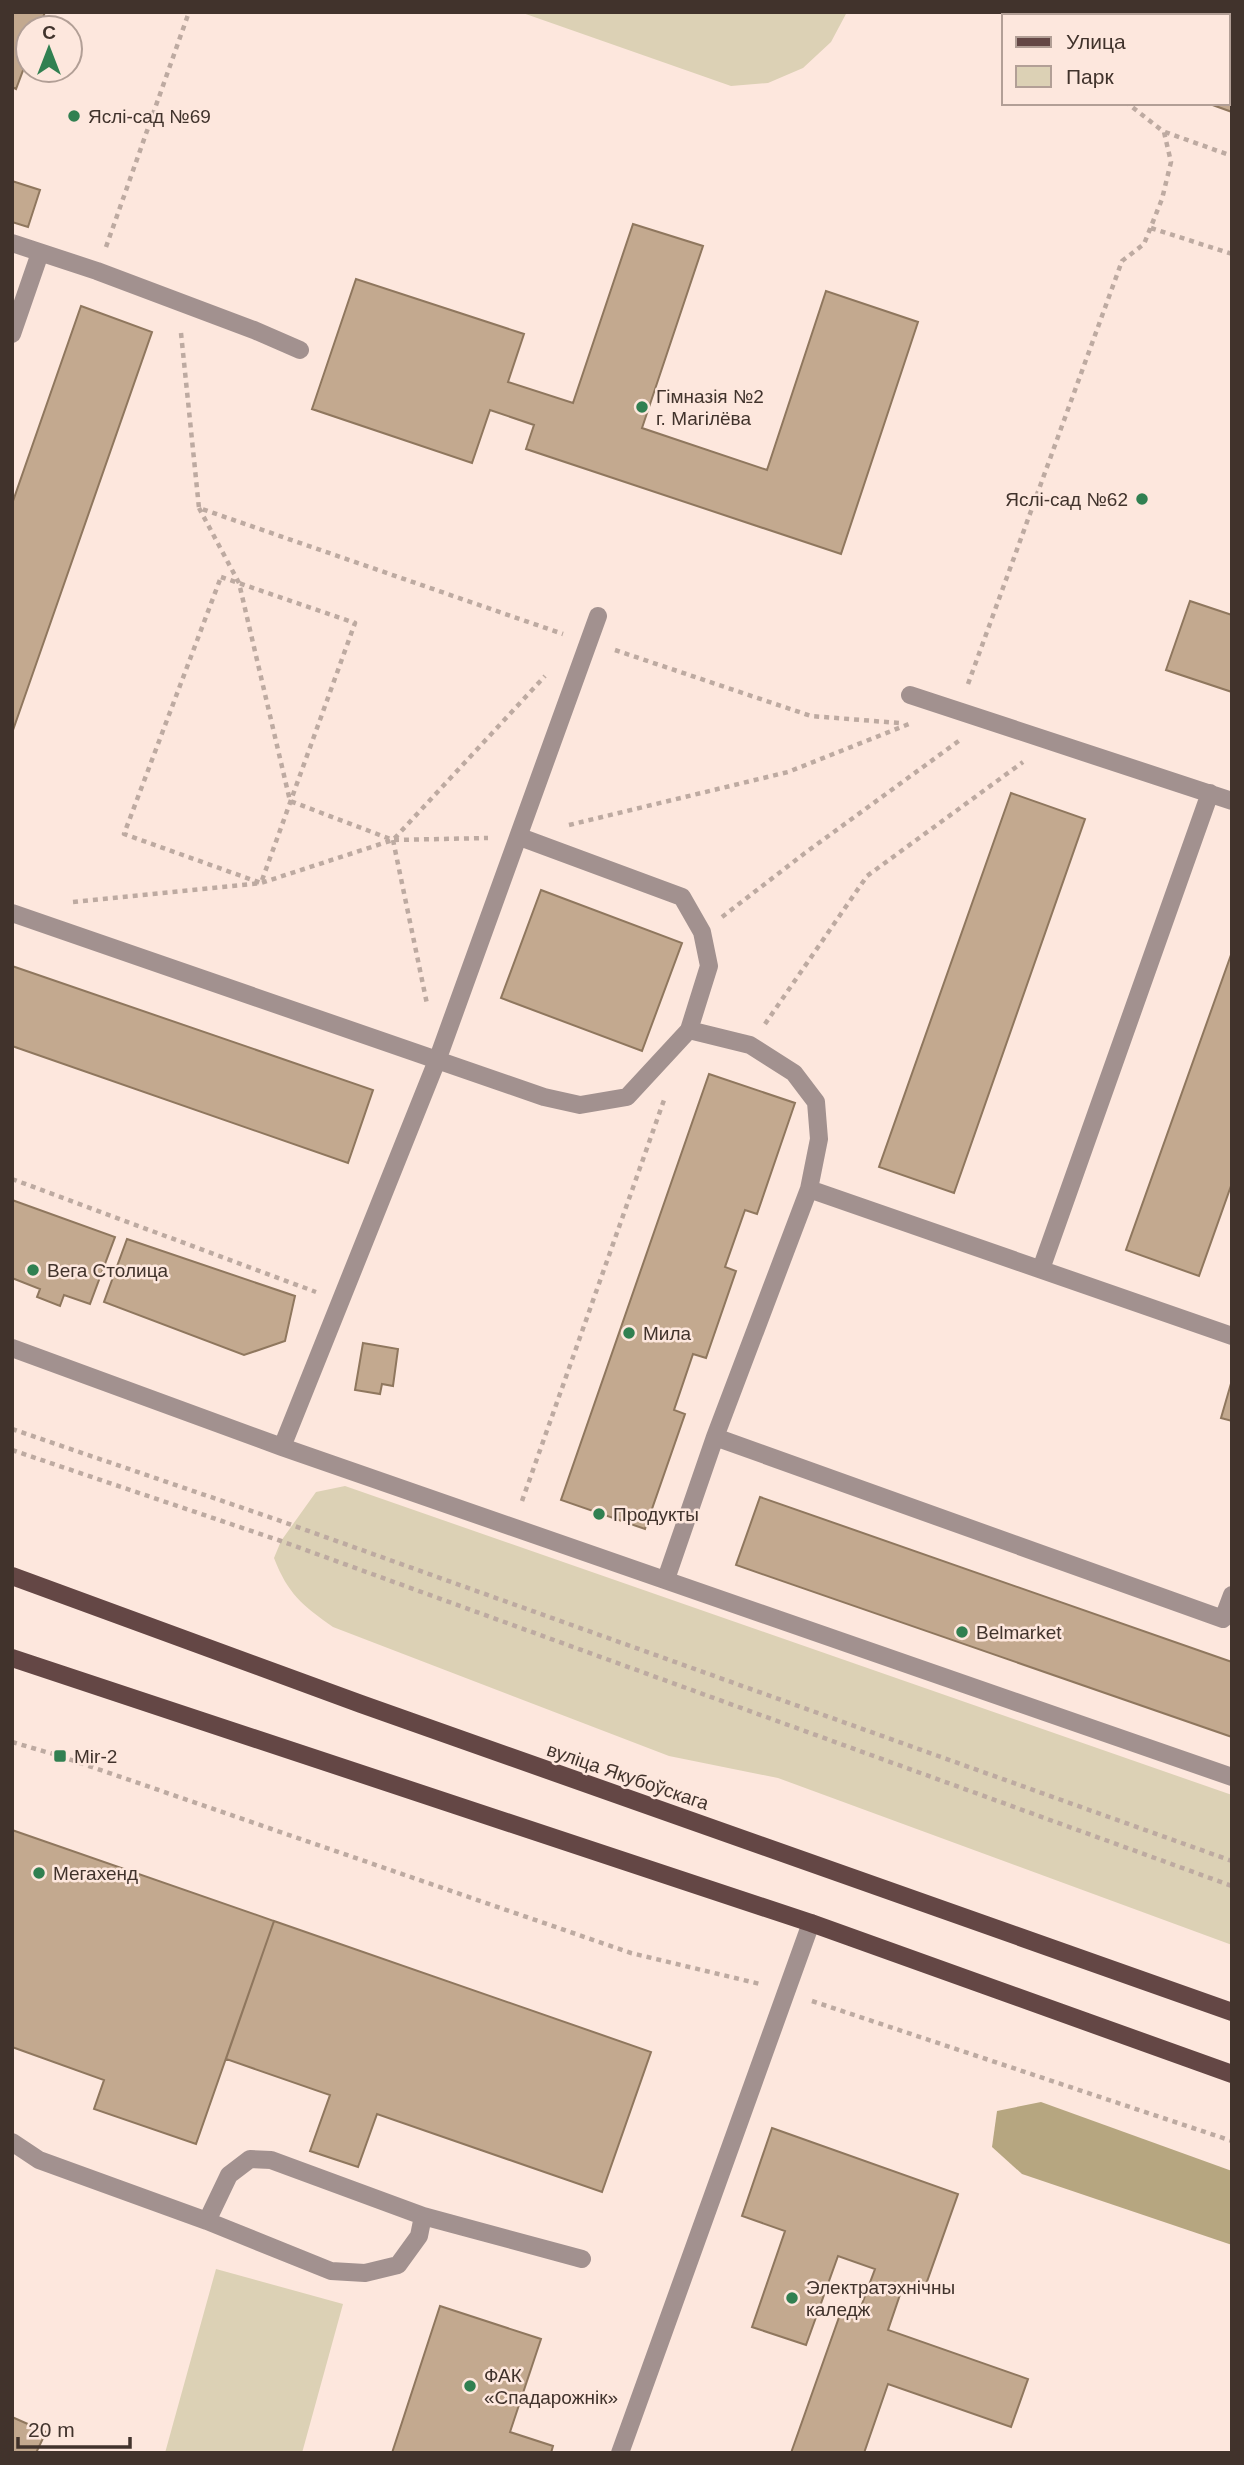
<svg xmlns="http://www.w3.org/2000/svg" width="1244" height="2465" font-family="Arial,sans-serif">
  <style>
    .green { fill: #dcd1b5 }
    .forest { fill: #b6a680 }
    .building { fill: #c3a98f; stroke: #8f775e; stroke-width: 2 }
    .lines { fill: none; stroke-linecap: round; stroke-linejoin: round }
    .path { stroke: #bdaaa1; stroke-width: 4.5; stroke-dasharray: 5 5; stroke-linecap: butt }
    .minor { stroke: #a2918f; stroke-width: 18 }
    .major { stroke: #644745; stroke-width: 18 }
    .poi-dot { fill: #318051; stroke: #fde7dd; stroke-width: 2.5 }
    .labels { text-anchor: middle; stroke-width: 5; stroke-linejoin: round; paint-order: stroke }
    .poi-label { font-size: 19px; fill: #41332c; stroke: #fde7dd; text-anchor: start }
    .street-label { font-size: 19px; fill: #41332c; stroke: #fde7dd }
  </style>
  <rect width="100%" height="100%" fill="#fde7dd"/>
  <path class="green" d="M520,12H847L831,42L803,68L768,83L731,86Z
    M345,1486L1232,1795V1945L778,1778L669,1756L333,1627C302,1605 288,1594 274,1558L281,1541L316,1492Z
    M216,2269L343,2304L302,2453H165Z"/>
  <path class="forest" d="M1041,2102L1232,2171V2245L1022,2174L992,2147L997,2111Z"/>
  <path class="building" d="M12,12H45L39,28H28V57L16,89L12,87Z
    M1228,31L1232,32V112L1207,103H1228Z
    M12,181L40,190L28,227L12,222Z
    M633,224L703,246L642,428L767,470L826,291L918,322L841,554L526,449L534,425L490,410L472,463L312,409L356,279L524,334L508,382L573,403Z
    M81,306L152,332L12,733V504Z
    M1190,601L1232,615V692L1166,670Z
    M1011,793L1085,819L954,1193L879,1167Z
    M541,890L682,943L642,1051L501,998Z
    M1232,952V1183L1199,1276L1126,1250Z
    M12,966L373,1090L348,1163L12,1046Z
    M709,1074L795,1103L757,1214L745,1210L725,1267L736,1271L706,1358L693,1354L674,1410L685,1414L645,1529L561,1500Z
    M12,1200L115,1237L90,1304L64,1295L60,1306L37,1297L40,1289L12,1278Z
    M127,1239L295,1296L285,1341L244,1355L104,1302Z
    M363,1343L398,1349L393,1386L382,1384L380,1394L355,1390Z
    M1232,1380V1421L1221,1418Z
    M760,1497L1232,1662V1737L736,1565Z
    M12,1830L274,1921L196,2144L94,2109L104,2080L12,2047Z
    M274,1921L651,2052L602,2192L377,2114L358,2167L310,2151L330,2095L226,2059Z
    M772,2128L958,2194L924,2290L904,2283L888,2330L1028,2379L1011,2427L888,2384L864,2453H791L843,2306L859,2312L875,2269L838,2256L806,2345L752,2327L785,2231L742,2216Z
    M440,2306L541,2339L510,2432L553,2446L551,2453H392Z
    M12,2417L46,2432L36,2453H12Z"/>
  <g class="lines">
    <path class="path" d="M1101,16L1102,12
      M1165,132L1232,156
      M1151,228L1232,254
      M106,247L189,12
      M181,333L199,508L563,634
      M199,508L239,583L290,801L393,840L488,838
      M221,577L355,623L261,883L124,834Z
      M615,650L811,716L899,723
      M968,684L1122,261L1144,244L1162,199L1171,162L1164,132L1127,103
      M569,825L788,772L909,724
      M393,840L427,1004
      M73,902L261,883L393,840L545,676
      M722,917L805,853L960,740
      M765,1024L867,876L1023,762
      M12,1179L316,1292
      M12,1429L275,1519L1232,1861
      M12,1450L281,1541L1232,1886
      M522,1501L664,1100
      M12,1742L60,1756L631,1953L760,1984
      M812,2001L1232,2141"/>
    <path class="minor" d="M1133,12H1137
      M12,243L97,271L254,330L300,350
      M12,334L40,253
      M910,695L1232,801
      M12,913L544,1097L580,1105L627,1097L689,1030L709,966L702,932L682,897L520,837
      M809,1189L1232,1336
      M1041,1269L1210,793
      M12,1348L282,1447L1232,1777
      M715,1437L1223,1619L1232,1595
      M282,1447L438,1058L598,616
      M666,1579L715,1437L809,1189L819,1139L816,1102L794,1073L750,1045L689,1030
      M12,2142L39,2160L207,2221L331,2271L365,2273L398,2265L419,2236L423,2216
      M207,2221L229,2175L250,2159L271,2160L423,2216L582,2259
      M620,2453L811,1923"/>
    <path class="major" d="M12,1576L361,1704L1232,2012
      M12,1658L811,1923L1232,2074"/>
  </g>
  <g class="poi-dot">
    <circle cx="74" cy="116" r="7"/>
    <circle cx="642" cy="407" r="7"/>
    <circle cx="1142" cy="499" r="7"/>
    <circle cx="33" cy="1270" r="7"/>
    <circle cx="629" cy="1333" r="7"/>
    <circle cx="599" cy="1514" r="7"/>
    <circle cx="962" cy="1632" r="7"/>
    <rect x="53" y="1749" width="14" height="14" rx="3.5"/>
    <circle cx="39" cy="1873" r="7"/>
    <circle cx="792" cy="2298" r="7"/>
    <circle cx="470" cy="2386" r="7"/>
  </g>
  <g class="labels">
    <g class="poi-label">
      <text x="88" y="123">Яслі-сад №69</text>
      <text x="656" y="403">Гімназія №2<tspan x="656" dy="22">г. Магілёва</tspan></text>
      <text x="1128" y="506" text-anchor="end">Яслі-сад №62</text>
      <text x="47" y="1277">Вега Столица</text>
      <text x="643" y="1340">Мила</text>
      <text x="613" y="1521">Продукты</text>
      <text x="976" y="1639">Belmarket</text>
      <text x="74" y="1763">Mir-2</text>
      <text x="53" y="1880">Мегахенд</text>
      <text x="806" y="2294">Электратэхнічны<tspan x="806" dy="22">каледж</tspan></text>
      <text x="484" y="2382">ФАК<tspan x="484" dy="22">«Спадарожнік»</tspan></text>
    </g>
    <g class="street-label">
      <text transform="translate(628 1776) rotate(19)" y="7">вуліца Якубоўскага</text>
    </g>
  </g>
  <rect width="1244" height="2465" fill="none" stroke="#41332c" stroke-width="28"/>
  <rect x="1002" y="14" width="228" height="91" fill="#fde7dd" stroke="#b29f96" stroke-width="2"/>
  <rect x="1016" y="37" width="35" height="10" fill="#644745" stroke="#b29f96" stroke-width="2"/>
  <text x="1066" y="49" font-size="21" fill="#41332c">Улица</text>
  <rect x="1016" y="66" width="35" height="21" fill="#dcd1b5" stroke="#b29f96" stroke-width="2"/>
  <text x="1066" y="84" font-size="21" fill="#41332c">Парк</text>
  <g transform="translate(49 49)"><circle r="33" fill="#fde7dd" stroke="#b29f96" stroke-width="2"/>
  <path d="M0-5L12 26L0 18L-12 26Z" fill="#318051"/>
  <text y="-10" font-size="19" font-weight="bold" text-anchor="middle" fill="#41332c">С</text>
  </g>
  <path d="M18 2437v10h112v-10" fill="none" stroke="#41332c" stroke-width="3.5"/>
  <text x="28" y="2437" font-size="21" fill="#41332c" stroke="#fde7dd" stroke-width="5" paint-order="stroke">20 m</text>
</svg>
